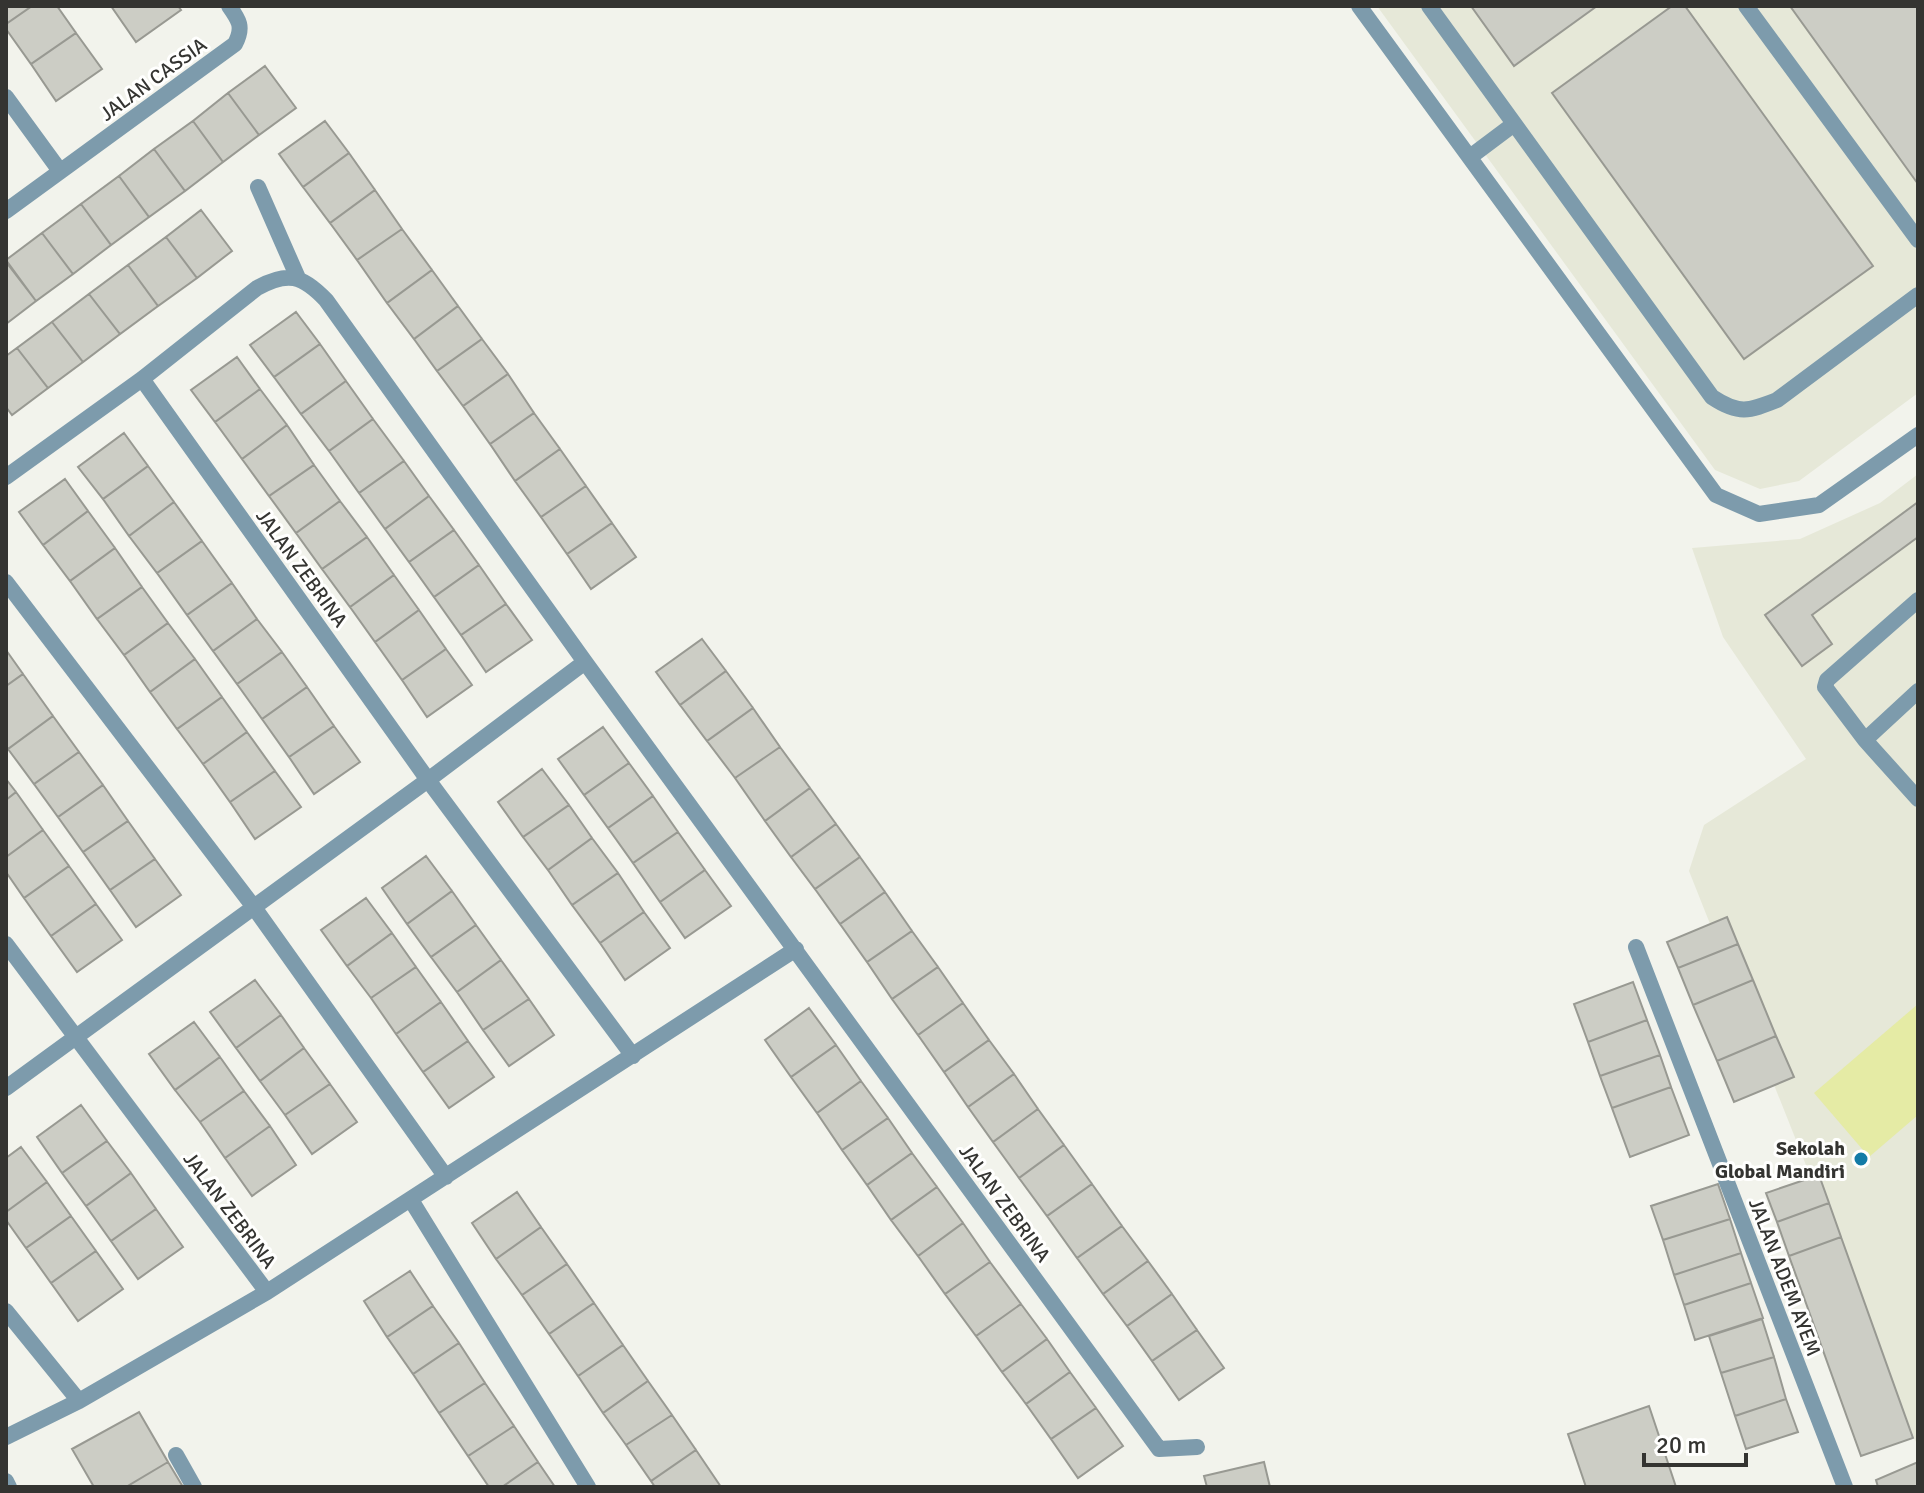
<svg xmlns="http://www.w3.org/2000/svg" width="1924" height="1493" font-family="Signika,sans-serif">
  <style>
    .built { fill: #e6e8d8 }
    .green { fill: #e5eba5 }
    .building { fill: #cccdc5; stroke: #989992; stroke-width: 2 }
    .lines { fill: none; stroke-linecap: round; stroke-linejoin: round }
    .lane { stroke: #7d9bac; stroke-width: 16 }
    .street { stroke: #7d9bac; stroke-width: 16 }
    .poi-dot { fill: #137ba6; stroke: #fffffe; stroke-width: 3 }
    .labels { text-anchor: middle; stroke-width: 6; stroke-linejoin: round; paint-order: stroke }
    .street-label { font-size: 20px; fill: #343431; stroke: #fffffe }
    .poi-label { font-size: 20px; font-weight: bold; fill: #343431; stroke: #fffffe; text-anchor: end }
  </style>
  <rect width="100%" height="100%" fill="#f2f3ec"/>
  <path class="built" d="M1377,6H1918V393L1799,481L1760,489L1715,470Z
    M1918,474V1447L1689,871L1704,825L1806,759L1723,637L1692,548L1800,539L1880,503Z"/>
  <path class="green" d="M1918,1004V1115L1869,1157L1814,1093Z"/>
  <path class="building" d="M6,6H32L6,24Z
    M32,6H57L76,33L31,64L6,29V24Z
    M111,6H178L181,10L136,42Z
    M1471,6H1597L1514,66Z
    M1672,6H1685L1873,266L1744,359L1552,93Z
    M1790,6H1918V184Z
    M76,33L102,69L56,101L31,64Z
    M265,66L296,108L259,135L228,93Z
    M228,93L259,135L223,162L193,121Z
    M193,121L223,162L185,191L154,149Z
    M325,121L349,153L303,187L279,154Z
    M154,149L185,191L149,217L119,176Z
    M349,153L375,190L330,223L303,187Z
    M119,176L149,217L111,245L81,204Z
    M375,190L402,229L357,260L330,223Z
    M81,204L111,245L73,274L42,233Z
    M201,210L232,251L197,278L166,237Z
    M402,229L432,270L387,303L357,260Z
    M42,233L73,274L36,301L6,260Z
    M166,237L197,278L158,306L128,265Z
    M6,262L36,301L6,324Z
    M128,265L158,306L120,334L89,294Z
    M432,270L458,306L414,339L387,303Z
    M89,294L120,334L83,362L52,322Z
    M458,306L482,339L437,371L414,339Z
    M296,312L320,344L274,377L250,345Z
    M52,322L83,362L48,388L17,348Z
    M482,339L508,374L463,406L437,371Z
    M320,344L346,381L301,414L274,377Z
    M17,348L48,388L12,415L6,407V356Z
    M237,357L260,389L215,422L191,390Z
    M508,374L534,413L490,444L463,406Z
    M346,381L373,419L329,451L301,414Z
    M260,389L287,425L242,459L215,422Z
    M534,413L560,449L515,481L490,444Z
    M373,419L404,461L359,493L329,451Z
    M287,425L314,465L269,496L242,459Z
    M124,433L148,466L103,499L78,467Z
    M560,449L586,486L541,517L515,481Z
    M404,461L429,496L385,529L359,493Z
    M314,465L340,501L296,533L269,496Z
    M148,466L174,502L129,536L103,499Z
    M65,479L88,511L43,545L19,512Z
    M586,486L612,523L567,554L541,517Z
    M429,496L454,530L409,562L385,529Z
    M340,501L367,537L322,569L296,533Z
    M174,502L202,541L157,573L129,536Z
    M1918,502V537L1812,615L1832,644L1802,666L1765,615Z
    M88,511L115,548L70,581L43,545Z
    M612,523L636,557L591,589L567,554Z
    M454,530L479,565L434,597L409,562Z
    M367,537L394,575L350,607L322,569Z
    M202,541L232,583L187,615L157,573Z
    M115,548L142,587L97,619L70,581Z
    M479,565L506,604L461,635L434,597Z
    M394,575L419,610L375,642L350,607Z
    M232,583L257,619L213,651L187,615Z
    M142,587L168,623L124,655L97,619Z
    M506,604L532,640L486,672L461,635Z
    M419,610L446,649L402,680L375,642Z
    M257,619L282,652L237,684L213,651Z
    M168,623L195,659L150,692L124,655Z
    M702,639L726,671L680,705L656,672Z
    M446,649L472,685L427,717L402,680Z
    M6,650L23,674L6,686Z
    M282,652L307,687L262,719L237,684Z
    M195,659L222,697L177,729L150,692Z
    M726,671L753,708L707,741L680,705Z
    M23,674L53,716L8,749L6,746V686Z
    M307,687L334,726L289,757L262,719Z
    M222,697L247,732L203,764L177,729Z
    M753,708L780,747L735,778L707,741Z
    M53,716L79,752L34,784L8,749Z
    M334,726L360,762L314,794L289,757Z
    M603,727L629,763L584,795L558,759Z
    M247,732L275,771L230,802L203,764Z
    M780,747L810,788L765,821L735,778Z
    M79,752L103,785L58,817L34,784Z
    M629,763L653,796L608,828L584,795Z
    M542,769L569,805L523,837L498,802Z
    M275,771L301,807L255,839L230,802Z
    M6,779L16,792L6,800Z
    M103,785L128,821L83,852L58,817Z
    M810,788L836,824L791,857L765,821Z
    M16,792L43,830L6,857V800Z
    M653,796L678,832L633,863L608,828Z
    M569,805L592,838L548,870L523,837Z
    M128,821L155,859L110,890L83,852Z
    M836,824L860,857L815,889L791,857Z
    M43,830L69,866L24,898L6,872V857Z
    M678,832L705,870L660,902L633,863Z
    M592,838L618,873L572,905L548,870Z
    M426,856L452,891L407,924L382,888Z
    M860,857L885,892L840,924L815,889Z
    M155,859L181,895L136,927L110,890Z
    M69,866L96,904L51,936L24,898Z
    M705,870L731,906L685,938L660,902Z
    M618,873L644,912L600,943L572,905Z
    M452,891L476,925L431,957L407,924Z
    M885,892L912,931L867,962L840,924Z
    M366,898L392,933L347,966L321,930Z
    M96,904L122,940L77,972L51,936Z
    M644,912L670,948L625,980L600,943Z
    M1727,917L1738,944L1678,968L1667,942Z
    M476,925L501,960L457,992L431,957Z
    M912,931L938,967L892,999L867,962Z
    M392,933L416,967L371,998L347,966Z
    M1738,944L1753,980L1693,1005L1678,968Z
    M501,960L529,999L483,1030L457,992Z
    M416,967L441,1002L396,1034L371,998Z
    M938,967L963,1003L918,1035L892,999Z
    M255,980L281,1015L236,1048L210,1012Z
    M1753,980L1776,1036L1717,1061L1693,1005Z
    M1633,982L1647,1020L1588,1042L1574,1004Z
    M529,999L554,1035L509,1066L483,1030Z
    M441,1002L468,1041L423,1072L396,1034Z
    M963,1003L989,1040L944,1072L918,1035Z
    M809,1008L836,1045L791,1077L765,1040Z
    M281,1015L304,1048L260,1081L236,1048Z
    M1647,1020L1660,1055L1600,1076L1588,1042Z
    M194,1022L220,1057L175,1090L149,1054Z
    M1776,1036L1794,1077L1734,1102L1717,1061Z
    M989,1040L1014,1074L968,1107L944,1072Z
    M468,1041L494,1077L449,1108L423,1072Z
    M836,1045L861,1081L817,1113L791,1077Z
    M304,1048L330,1084L285,1115L260,1081Z
    M1660,1055L1671,1087L1612,1108L1600,1076Z
    M220,1057L244,1091L200,1122L175,1090Z
    M1014,1074L1038,1109L993,1142L968,1107Z
    M861,1081L888,1118L842,1150L817,1113Z
    M330,1084L357,1122L312,1154L285,1115Z
    M1671,1087L1689,1135L1630,1157L1612,1108Z
    M244,1091L270,1126L225,1158L200,1122Z
    M81,1105L107,1141L62,1173L37,1137Z
    M1038,1109L1064,1145L1019,1178L993,1142Z
    M888,1118L912,1153L867,1185L842,1150Z
    M270,1126L296,1165L252,1196L225,1158Z
    M107,1141L131,1173L86,1206L62,1173Z
    M1064,1145L1092,1184L1047,1216L1019,1178Z
    M21,1147L47,1182L6,1212V1158Z
    M912,1153L937,1187L891,1220L867,1185Z
    M131,1173L156,1209L111,1241L86,1206Z
    M1819,1175L1829,1203L1777,1222L1766,1193Z
    M47,1182L71,1216L26,1248L6,1220V1212Z
    M1092,1184L1122,1226L1077,1258L1047,1216Z
    M1718,1184L1730,1219L1663,1240L1651,1206Z
    M937,1187L963,1223L918,1256L891,1220Z
    M517,1192L541,1227L496,1259L472,1223Z
    M1829,1203L1841,1237L1789,1256L1777,1222Z
    M156,1209L183,1247L138,1279L111,1241Z
    M71,1216L96,1251L51,1283L26,1248Z
    M1730,1219L1741,1253L1674,1275L1663,1240Z
    M963,1223L990,1262L945,1294L918,1256Z
    M1122,1226L1148,1261L1103,1294L1077,1258Z
    M541,1227L567,1264L522,1295L496,1259Z
    M1841,1237L1913,1438L1861,1456L1789,1256Z
    M96,1251L123,1289L78,1321L51,1283Z
    M1741,1253L1751,1283L1684,1305L1674,1275Z
    M1148,1261L1172,1294L1127,1326L1103,1294Z
    M990,1262L1021,1304L976,1336L945,1294Z
    M567,1264L594,1303L549,1334L522,1295Z
    M410,1271L433,1306L387,1337L364,1301Z
    M1751,1283L1763,1318L1695,1340L1684,1305Z
    M1172,1294L1197,1330L1152,1361L1127,1326Z
    M594,1303L623,1345L578,1376L549,1334Z
    M1021,1304L1047,1339L1002,1372L976,1336Z
    M433,1306L459,1343L413,1374L387,1337Z
    M1762,1319L1774,1357L1721,1373L1709,1336Z
    M1197,1330L1224,1368L1179,1400L1152,1361Z
    M1047,1339L1070,1372L1026,1404L1002,1372Z
    M459,1343L485,1383L439,1413L413,1374Z
    M623,1345L648,1381L603,1413L578,1376Z
    M1774,1357L1786,1399L1735,1416L1721,1373Z
    M1070,1372L1096,1408L1051,1439L1026,1404Z
    M648,1381L672,1415L626,1445L603,1413Z
    M485,1383L514,1426L468,1456L439,1413Z
    M1786,1399L1798,1432L1746,1449L1735,1416Z
    M1649,1406L1676,1487H1586L1568,1434Z
    M1096,1408L1123,1446L1078,1478L1051,1439Z
    M139,1412L168,1462L126,1487H94L72,1449Z
    M672,1415L696,1450L651,1481L626,1445Z
    M514,1426L538,1462L502,1487H489L468,1456Z
    M696,1450L721,1487H655L651,1481Z
    M168,1462L183,1487H126Z
    M538,1462L555,1487H502Z
    M1264,1462L1270,1487H1207L1204,1476Z
    M1918,1462V1487H1878L1876,1480Z"/>
  <g class="lines">
    <path class="lane" d="M1359,6L1716,495L1759,514L1819,505L1918,435
      M1429,6L1712,397C1739,415 1749,411 1777,400L1918,295
      M1746,6L1918,240
      M1470,157L1514,124
      M1918,600L1827,680L1825,687L1865,740L1918,691
      M1865,740L1918,799"/>
    <path class="street" d="M6,97L60,171
      M258,187L298,278
      M6,211L235,44C244,27 239,20 229,6
      M142,379L428,780L633,1056
      M6,477L142,379L257,288C288,271 302,275 326,300L585,662L1159,1449L1197,1447
      M6,582L253,906L446,1177
      M6,944L267,1292
      M1636,947L1845,1487
      M6,1088L428,780L585,662
      M411,1200L588,1487
      M6,1311L79,1401
      M6,1437L79,1401L267,1292L796,949
      M176,1455L194,1487
      M6,1481L9,1487"/>
  </g>
  <circle class="poi-dot" cx="1861" cy="1159" r="8"/>
  <g class="labels">
    <g class="street-label">
      <text transform="translate(153 79) rotate(-36)" y="7">JALAN CASSIA</text>
      <text transform="translate(302 568) rotate(54)" y="7">JALAN ZEBRINA</text>
      <text transform="translate(1005 1203) rotate(54)" y="7">JALAN ZEBRINA</text>
      <text transform="translate(230 1210) rotate(53)" y="7">JALAN ZEBRINA</text>
      <text transform="translate(1785 1277) rotate(69)" y="7">JALAN ADEM AYEM</text>
    </g>
    <g class="poi-label">
      <text x="1845" y="1155">Sekolah<tspan x="1845" dy="23">Global Mandiri</tspan></text>
    </g>
  </g>
  <rect width="1924" height="1493" fill="none" stroke="#343431" stroke-width="16"/>
  <path d="M1644 1453v12h102v-12" fill="none" stroke="#343431" stroke-width="4"/>
  <text x="1656" y="1453" font-size="24" fill="#343431" stroke="#fffffe" stroke-width="6" paint-order="stroke">20 m</text>
</svg>
